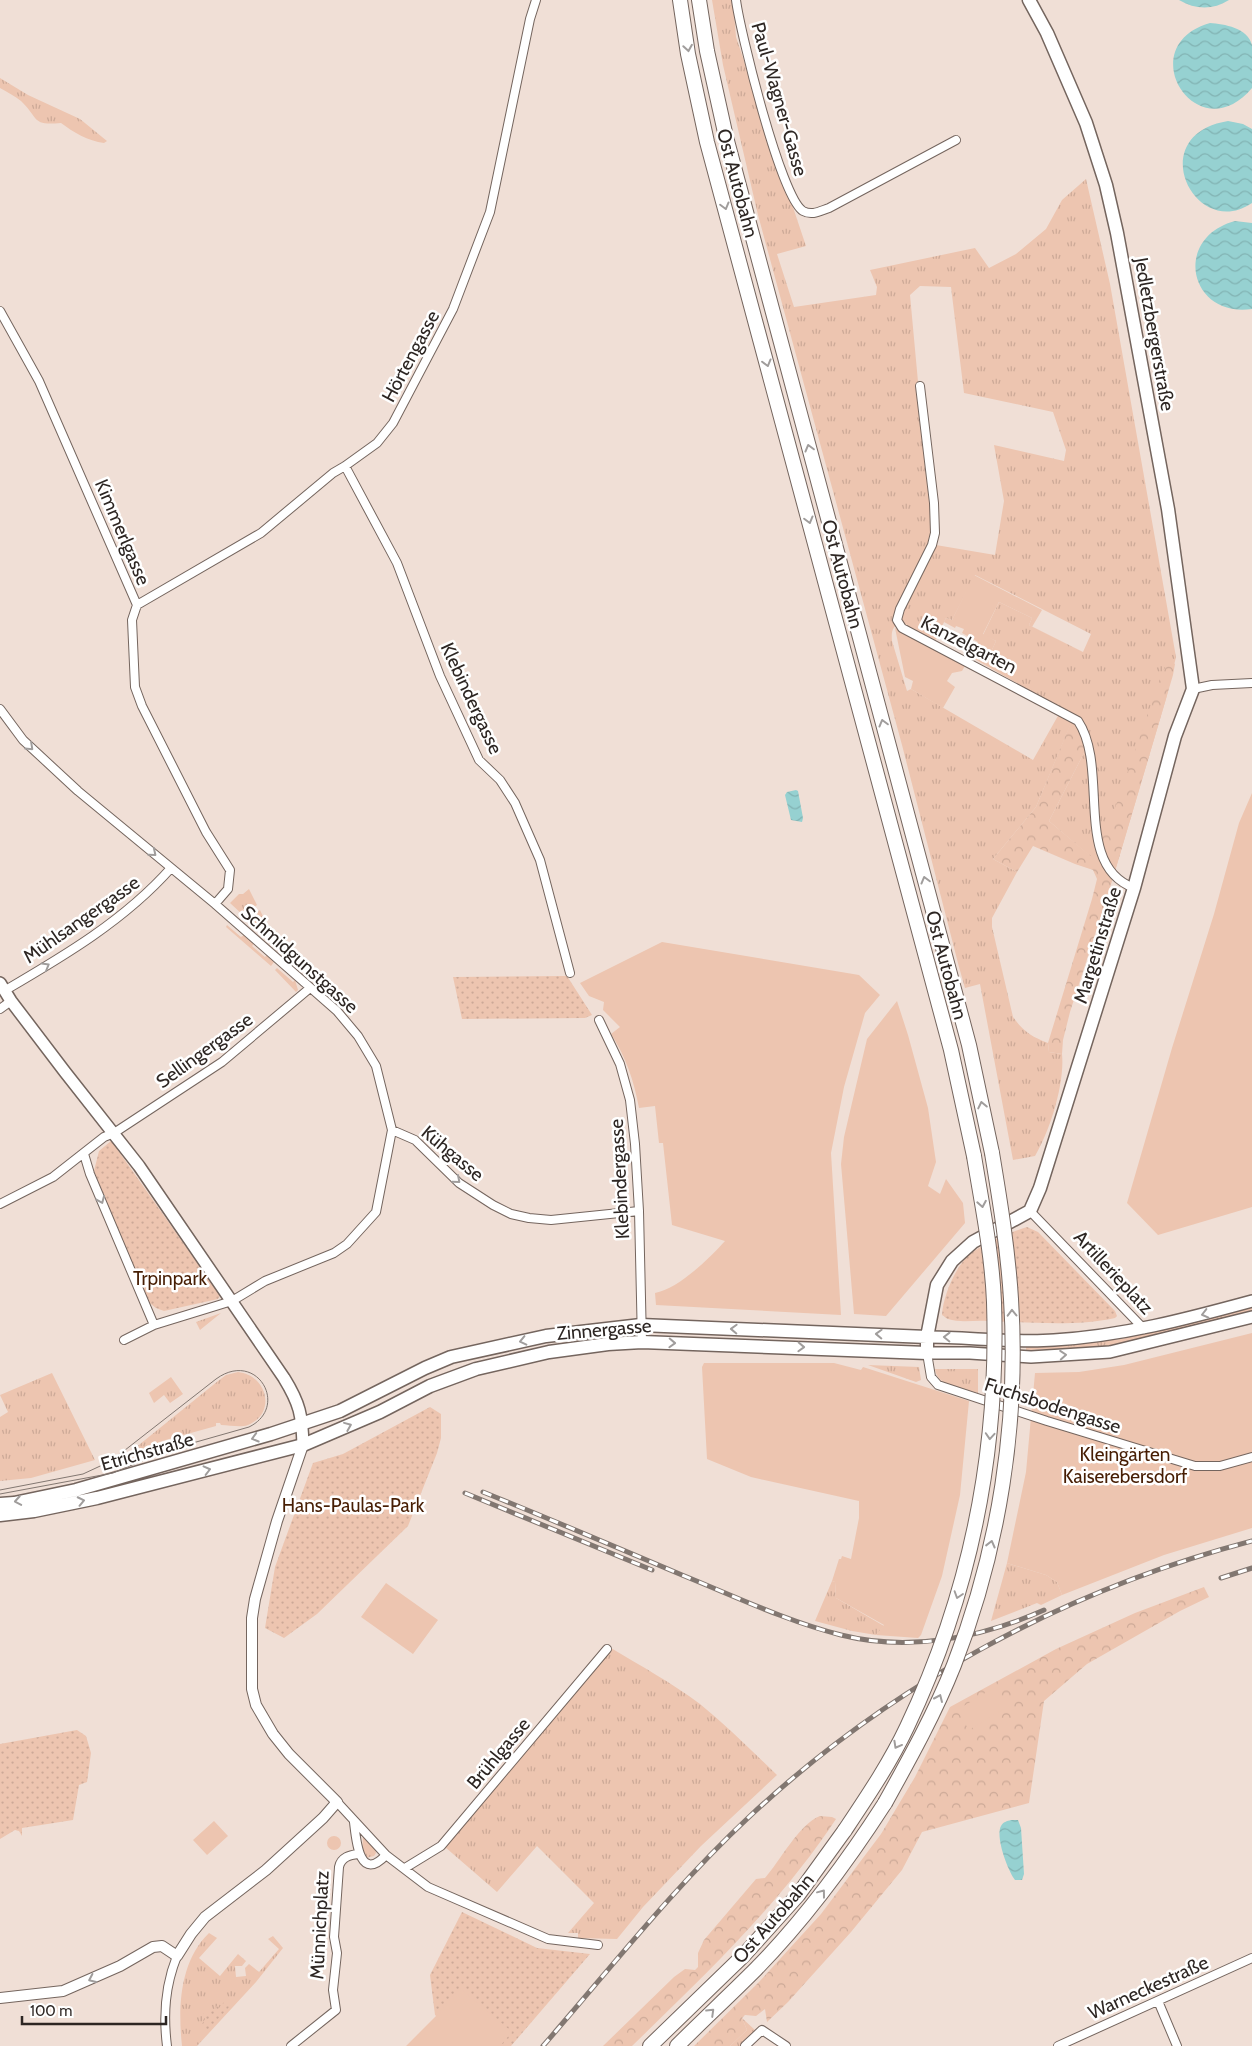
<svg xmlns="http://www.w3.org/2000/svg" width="1252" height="2046" font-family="Cabin,sans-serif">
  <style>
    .grass { fill: url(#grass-tufts); fill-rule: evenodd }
    .forest { fill: url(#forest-crowns) }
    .park { fill: url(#park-dots) }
    .garden { fill: #edc5b0 }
    .water { fill: url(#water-waves) }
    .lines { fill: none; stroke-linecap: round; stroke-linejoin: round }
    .minor-casing { stroke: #74655e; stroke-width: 10 }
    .tertiary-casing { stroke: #74655e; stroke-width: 12 }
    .secondary-casing { stroke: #74655e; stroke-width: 14 }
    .primary-casing { stroke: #74655e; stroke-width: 15 }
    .motorway-casing { stroke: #74655e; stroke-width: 16 }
    .minor { stroke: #fff; stroke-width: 8 }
    .tertiary { stroke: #fff; stroke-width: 10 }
    .secondary { stroke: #fff; stroke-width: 11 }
    .primary { stroke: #fff; stroke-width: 12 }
    .motorway { stroke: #fff; stroke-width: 14 }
    .tram { stroke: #827771; stroke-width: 1 }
    .rail-casing { stroke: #827771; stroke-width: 5 }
    .rail { stroke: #fff; stroke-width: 3; stroke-dasharray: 9; stroke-linecap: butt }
    .motorway-bridge-casing { stroke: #74655e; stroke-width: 16; stroke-linecap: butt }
    .motorway-bridge { stroke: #fff; stroke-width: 14 }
    .oneway { stroke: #a09d9c }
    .labels { text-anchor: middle; stroke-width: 5; stroke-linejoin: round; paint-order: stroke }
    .street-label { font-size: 19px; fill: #2d2623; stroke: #fff }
    .park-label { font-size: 19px; fill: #471e04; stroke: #fff }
  </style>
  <defs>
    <pattern id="grass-tufts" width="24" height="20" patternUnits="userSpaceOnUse" patternTransform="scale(1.25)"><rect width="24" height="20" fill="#edc5b0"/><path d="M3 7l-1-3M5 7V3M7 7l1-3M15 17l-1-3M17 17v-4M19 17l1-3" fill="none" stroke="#cca997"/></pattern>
    <pattern id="forest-crowns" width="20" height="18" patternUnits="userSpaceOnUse" patternTransform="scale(1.25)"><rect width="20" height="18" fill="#edc5b0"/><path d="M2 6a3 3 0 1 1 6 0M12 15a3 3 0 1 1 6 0" fill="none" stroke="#cca997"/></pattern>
    <pattern id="park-dots" width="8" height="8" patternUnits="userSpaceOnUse" patternTransform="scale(1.25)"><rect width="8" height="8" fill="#edc5b0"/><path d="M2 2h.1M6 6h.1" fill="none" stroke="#cca997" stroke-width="1.8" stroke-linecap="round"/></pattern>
    <pattern id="water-waves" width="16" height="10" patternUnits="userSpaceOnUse" patternTransform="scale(1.25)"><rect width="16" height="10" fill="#96d1d1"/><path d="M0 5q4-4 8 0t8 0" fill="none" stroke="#82b3b3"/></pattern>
  </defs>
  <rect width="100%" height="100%" fill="#f0dfd6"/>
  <path class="grass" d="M712,0H733L736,37L806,246L777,254L794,307L876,295L877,287L870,270L975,248L989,268L1016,254L1046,229L1062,200L1086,179L1110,284L1176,657L1166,699L1113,878L1105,869L1049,821L1087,747L1072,721L1036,807L993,859L1017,872L992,918V927L1013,1017C1023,1031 1032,1037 1048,1043L1049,1052L1062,1054C1065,1083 1050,1131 1035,1156L1013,1160L980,984L965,988L959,967L902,745L758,215L723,65ZM920,286L951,287L964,393L1053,412L1066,450L1064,461L994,445L1004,501L995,555L930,544L933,517L923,436L910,295ZM975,575L1091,634L1083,652L1029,625L1032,618L999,602L983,635L996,641L985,665L1061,708L1059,714L1033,760L911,689L907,691L892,641C891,630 893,627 901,621L910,629L934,643L946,618L952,620Z
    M0,78L28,95L80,119L107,141L104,143C88,141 73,132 61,123C31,126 39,118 21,101C15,96 7,92 0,88Z
    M249,889L257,905L243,915L230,903L239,894H243Z
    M260,910L269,929L282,940L277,945L248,919Z
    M227,925L241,937L244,935L254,944L252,946L265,957L267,955L274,962L271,966L226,927Z
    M277,968L293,982L295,980L298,990L296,992L275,970Z
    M1252,1306V1311L1125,1343L1101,1348L1026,1350V1345H1065L1122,1339Z
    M221,1313L200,1330L196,1322Z
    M868,1365L919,1367L921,1380L916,1382Z
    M935,1369H978V1393C963,1389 937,1387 935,1369Z
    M238,1372C267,1375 277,1413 248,1425C240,1428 230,1425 221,1425L220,1423H216V1426L162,1441L124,1457L218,1381L226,1375Z
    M52,1373L95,1460L31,1478L0,1481V1417L8,1412L0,1395Z
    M171,1377L183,1394L170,1403L164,1395L154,1403L149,1393Z
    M1007,1563L1046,1575L1057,1582L1062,1595L1041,1605L1037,1603L991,1621Z
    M832,1581L835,1582L836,1598L884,1626L876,1635L852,1631L815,1621Z
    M611,1648C641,1666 672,1683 700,1704C727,1726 752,1751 777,1775L701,1846L643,1907L617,1939L578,1938V1933H568L594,1903L537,1846L497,1892L445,1847Z
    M327 1843a7 7 0 1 1 14 0a7 7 0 1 1-14 0Z
    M363,1837L375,1848L376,1853L374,1856L366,1858L362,1852Z
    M209,1933L217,1938L199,1958L220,1976L238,1954L246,1961L242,1966H235L236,1977L246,1976L245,1968L249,1964L259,1972L279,1949L268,1939L273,1936L283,1948L256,1982L197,2046H182C178,2009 179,1962 209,1933Z
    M742,2018L756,2031L744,2046H730L747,2030Z"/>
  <path class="forest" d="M1171,662L1175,664L1173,675L1115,871L1106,858L1101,837L1106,834L1163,670Z
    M1072,720L1078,725L1087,747L1049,821L1106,869L1113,878L1070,1012L1063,1040L1062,1054L1049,1052L1048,1043L1092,899L1097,879L1093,870L1075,864L1033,846L1017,872L993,859L1036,807Z
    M1204,1587L1209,1597L1180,1611L1087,1664L1044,1701L1029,1803L922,1832L902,1870L851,1932L788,2002L767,2022L765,2009L756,2016L745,2015L742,2018L747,2030L730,2046H694L759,1982L821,1914L881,1834L915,1777L950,1707L1056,1649L1135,1613Z
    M820,1816L832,1817L836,1819C780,1904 705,1975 632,2046H603L674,1977L685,1969L695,1970L698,1967V1953L704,1940L756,1879L765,1878C780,1861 799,1824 820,1816Z"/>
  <path class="park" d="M567,976L592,1015L585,1018L462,1019L453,977Z
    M111,1141L116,1144L117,1149L217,1291H220L221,1294L218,1299L164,1311L156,1308L147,1301L94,1171L99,1151Z
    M1027,1227L1038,1232L1115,1311L1117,1316L1115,1318C1074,1327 1029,1322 987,1321C975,1320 960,1323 948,1319C947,1319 944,1316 942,1315C943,1296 956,1265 971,1253C985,1243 1010,1232 1027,1227Z
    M430,1407L441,1414V1438L437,1453L408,1526L317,1614L284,1638L265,1628L275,1567L313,1463L343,1454Z
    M77,1730L86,1736L91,1753L87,1782L79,1785L73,1820L22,1828V1836L19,1831L15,1830L0,1839V1744Z
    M462,1912L537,1948L590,1954L511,2046H471L435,2015L430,1975Z
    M225,2001L230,2006L206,2032L201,2026L205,2019L202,2015L210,2008L216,2013L217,2010L215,2008L217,2006L219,2008Z"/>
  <path class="garden" d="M974,575L1042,610L1032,627L1029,625L1032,618L999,602L983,634L996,641L985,665L971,657L978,642L962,633L964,629L956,626L955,628L944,622L946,618L952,620Z
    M895,628L966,664L962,671L952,673L947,681L955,687L943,708L911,689L913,681L905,677Z
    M1252,793V1207L1158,1235L1127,1203L1172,1048L1214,914L1239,823Z
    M662,942L859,975L880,995L865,1013L844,1087L831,1153L841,1315L656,1305L655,1293C678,1289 710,1258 725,1241L672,1225L663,1143H659L655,1106L639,1108C634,1081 626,1057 611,1034L620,1027L603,1010L604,1002L589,996L580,983Z
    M897,1001L908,1035L928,1108L936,1162L928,1186L940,1194L946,1179L963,1203L965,1223L886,1316L854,1314L841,1164L844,1137L867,1039Z
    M1252,1333V1528L1164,1555L1062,1595L1057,1582L1046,1575L1007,1563L1026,1472L1035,1373L1079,1372L1124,1365Z
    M704,1363H834L861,1370L863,1367L969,1401L960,1495L942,1576L921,1635L918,1638L876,1635L884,1625L836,1598L835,1582L832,1581L839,1559H841L842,1556L851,1559L859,1518V1501L751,1477L707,1459L702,1367Z
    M386,1583L438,1620L413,1654L361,1617Z
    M990,1690L1002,1710L969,1730L957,1710Z
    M214,1821L228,1836L207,1855L193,1840Z
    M460,1988L512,2032L500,2046H406L436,2016Z"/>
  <path class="water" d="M1179,0H1229C1213,10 1196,10 1179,0Z
    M1210,23C1224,24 1248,28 1252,45C1252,57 1252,76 1252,88C1197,153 1130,46 1210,23Z
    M1228,121L1243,124L1252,129V203C1195,242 1142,135 1228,121Z
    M1235,221L1252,223V309C1189,318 1172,238 1235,221Z
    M796,790L798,791L803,818L802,822L791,820L785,795L787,792Z
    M1011,1820H1018L1021,1828L1024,1874L1022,1880H1015C1008,1871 995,1837 1001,1826C1003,1822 1007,1821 1011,1820Z"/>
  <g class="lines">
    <g class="minor-casing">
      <path id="minor" d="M736,0C740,31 781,198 803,211C812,216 820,211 829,208L956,140
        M0,311L39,381L137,605L132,620L135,687L142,706L206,832L230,870L228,889L215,904
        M920,386L934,503L935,533L932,545L900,609L897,620L902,628L1078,721C1110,769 1072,865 1134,888
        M345,466L397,563L440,676L479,760L500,780L515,803L540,860L570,973
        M137,605L261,533L333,473L345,466L377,443L393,423L453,309L490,212L530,19L536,0
        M1193,689L1212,685L1252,683
        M0,709L23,740L78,791L215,904L337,1011L358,1036L376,1066L392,1130L376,1212L347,1244L334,1253L265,1281L232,1301L154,1325L124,1340
        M4,991C64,956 125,920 171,868
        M0,1009L11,1001
        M599,1020L620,1064L630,1100L635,1144L639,1211L642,1342
        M392,1130L415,1140L459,1183L493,1205L511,1214L529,1218L551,1220L639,1211
        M84,1154L90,1174L154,1325
        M0,1204L53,1177L104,1137L114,1133L222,1062L310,988
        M1030,1211L1144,1329
        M927,1353L931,1377L938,1385L1047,1421L1195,1466H1220L1252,1457
        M337,1802L386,1855L428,1887L548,1939L598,1945
        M354,1822C356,1839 359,1884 386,1855
        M405,1868L441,1846L607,1649
        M1158,2001L1177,2046
        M167,2046C163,2014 165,1986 177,1956
        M291,2046L336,2010L333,1990L337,1953L334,1937L339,1867C341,1857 350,1855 358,1854
        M745,2046L762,2030L786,2046
        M1058,2046L1252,1958"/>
    </g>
    <g class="tertiary-casing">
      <path id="tertiary" d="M0,1998L63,1991L120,1966L153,1947L162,1946L177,1956L191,1934L205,1917L266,1870L323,1818L337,1802L289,1754L273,1734L256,1705L252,1689V1618L255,1599L277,1521L303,1445"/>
    </g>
    <g class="secondary-casing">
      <path id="secondary" d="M0,983L11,1001L65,1072L139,1166L284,1378C300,1404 302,1415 303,1445
        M927,1337C969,1337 1012,1343 1054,1340C1122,1336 1186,1319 1252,1301
        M927,1353H970L1031,1357L1110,1352L1252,1317"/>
    </g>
    <g class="primary-casing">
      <path id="primary" d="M0,1504L14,1503L76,1490L271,1434L340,1411L425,1368L451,1357L546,1336L641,1325L927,1337
        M0,1515L34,1511L97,1498L303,1445L380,1412L430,1386L476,1369L549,1352L608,1344L642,1342L927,1353V1337L937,1285L952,1261L973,1242L1030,1211L1040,1188L1134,888L1175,736L1193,689L1168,509L1117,233L1106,185L1086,123L1047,33L1029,0"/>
    </g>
    <g class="motorway-casing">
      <path id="motorway" d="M680,0L688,54L707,142L951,1050L974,1156
        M699,0L707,51L726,137L969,1045L992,1153
        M650,2046L744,1955L798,1895L845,1830
        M677,2046C703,2020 730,1995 756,1969C805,1919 847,1862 885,1803"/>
    </g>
    <use href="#minor" class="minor"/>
    <use href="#tertiary" class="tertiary"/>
    <use href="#secondary" class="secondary"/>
    <use href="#primary" class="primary"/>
    <use href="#motorway" class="motorway"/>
    <path class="tram" d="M0,1490L83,1474L111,1461L216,1379C257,1349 290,1407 249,1427L168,1450L113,1473L0,1494"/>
    <g class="rail-casing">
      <path id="rail" d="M483,1492C550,1519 616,1547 682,1575C734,1596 786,1621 841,1635C909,1652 981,1638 1044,1610
        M465,1493L652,1570
        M1221,1578L1252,1568
        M543,2046C610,1969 674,1887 749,1817C890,1685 1065,1590 1252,1541"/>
    </g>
    <use href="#rail" class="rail"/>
    <g class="motorway-bridge-casing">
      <path id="motorway-bridge" d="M885,1803C910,1758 935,1713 954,1665C999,1550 1019,1422 1011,1299C1008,1250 1000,1201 992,1153
        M845,1830C867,1797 890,1763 907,1727C971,1592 999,1451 994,1302C992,1253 982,1205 974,1156"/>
    </g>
    <use href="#motorway-bridge" class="motorway-bridge"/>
  </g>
  <defs><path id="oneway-chevron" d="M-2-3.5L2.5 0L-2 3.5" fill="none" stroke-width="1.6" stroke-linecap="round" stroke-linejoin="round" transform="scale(1.25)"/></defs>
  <g class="oneway">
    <use href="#oneway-chevron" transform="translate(688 48) rotate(81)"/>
    <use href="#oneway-chevron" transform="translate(725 206) rotate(75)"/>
    <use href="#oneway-chevron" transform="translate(767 363) rotate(75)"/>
    <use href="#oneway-chevron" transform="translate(809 448) rotate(-105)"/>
    <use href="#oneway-chevron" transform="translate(809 520) rotate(75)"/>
    <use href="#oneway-chevron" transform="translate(883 723) rotate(-105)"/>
    <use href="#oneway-chevron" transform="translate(30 747) rotate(43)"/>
    <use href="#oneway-chevron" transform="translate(153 853) rotate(40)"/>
    <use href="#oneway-chevron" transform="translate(925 880) rotate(-105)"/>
    <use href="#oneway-chevron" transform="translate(46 966) rotate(-30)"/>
    <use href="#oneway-chevron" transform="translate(982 1105) rotate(-102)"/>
    <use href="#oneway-chevron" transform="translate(457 1180) rotate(41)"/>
    <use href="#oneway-chevron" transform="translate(101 1200) rotate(67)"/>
    <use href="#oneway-chevron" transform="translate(982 1204) rotate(80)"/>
    <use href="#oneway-chevron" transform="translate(1012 1313) rotate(-91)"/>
    <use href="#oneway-chevron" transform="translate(1205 1314) rotate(166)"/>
    <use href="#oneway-chevron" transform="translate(734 1329) rotate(-178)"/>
    <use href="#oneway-chevron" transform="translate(879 1334) rotate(-178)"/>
    <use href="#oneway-chevron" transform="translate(947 1337) rotate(-179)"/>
    <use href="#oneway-chevron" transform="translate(523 1341) rotate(167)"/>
    <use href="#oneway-chevron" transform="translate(672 1343) rotate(2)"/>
    <use href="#oneway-chevron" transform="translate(801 1347) rotate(2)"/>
    <use href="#oneway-chevron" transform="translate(1063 1355) rotate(-4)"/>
    <use href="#oneway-chevron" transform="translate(348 1426) rotate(-22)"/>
    <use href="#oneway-chevron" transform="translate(990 1436) rotate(94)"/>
    <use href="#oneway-chevron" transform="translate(255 1438) rotate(164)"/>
    <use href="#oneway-chevron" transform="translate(207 1470) rotate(-14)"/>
    <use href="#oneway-chevron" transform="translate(18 1501) rotate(170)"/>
    <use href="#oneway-chevron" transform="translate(81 1501) rotate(-12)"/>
    <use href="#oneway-chevron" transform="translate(991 1544) rotate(-76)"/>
    <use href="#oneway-chevron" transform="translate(958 1595) rotate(108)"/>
    <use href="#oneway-chevron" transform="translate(939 1698) rotate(-66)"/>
    <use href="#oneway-chevron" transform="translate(897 1745) rotate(119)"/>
    <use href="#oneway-chevron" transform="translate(822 1893) rotate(-53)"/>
    <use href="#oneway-chevron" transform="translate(92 1979) rotate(155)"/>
    <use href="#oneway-chevron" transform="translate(711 2012) rotate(-44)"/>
  </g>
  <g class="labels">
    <g class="street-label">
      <text transform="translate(780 99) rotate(74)" y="7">Paul-Wagner-Gasse</text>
      <text transform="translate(738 183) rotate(75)" y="7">Ost Autobahn</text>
      <text transform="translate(1155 334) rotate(80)" y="7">Jedletzbergerstraße</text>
      <text transform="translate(410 356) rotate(-62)" y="7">Hörtengasse</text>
      <text transform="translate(123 532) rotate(67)" y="7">Kimmerlgasse</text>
      <text transform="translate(843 574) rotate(75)" y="7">Ost Autobahn</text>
      <text transform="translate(969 644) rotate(27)" y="7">Kanzelgarten</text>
      <text transform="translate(472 698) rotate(65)" y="7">Klebindergasse</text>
      <text transform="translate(81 919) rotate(-35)" y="7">Mühlsangergasse</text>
      <text transform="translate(1097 945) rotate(-73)" y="7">Margetinstraße</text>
      <text transform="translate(300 959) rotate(42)" y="7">Schmidgunstgasse</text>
      <text transform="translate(947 965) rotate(75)" y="7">Ost Autobahn</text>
      <text transform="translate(204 1050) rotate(-36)" y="7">Sellingergasse</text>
      <text transform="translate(453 1153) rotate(40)" y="7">Kühgasse</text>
      <text transform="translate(619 1179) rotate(-93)" y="7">Klebindergasse</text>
      <text transform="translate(1114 1272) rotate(47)" y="7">Artillerieplatz</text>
      <text transform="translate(604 1329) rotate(-5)" y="7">Zinnergasse</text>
      <text transform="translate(1053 1405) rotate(18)" y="7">Fuchsbodengasse</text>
      <text transform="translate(147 1451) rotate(-16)" y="7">Etrichstraße</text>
      <text transform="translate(498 1753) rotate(-50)" y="7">Brühlgasse</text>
      <text transform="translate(773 1918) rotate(-49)" y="7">Ost Autobahn</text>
      <text transform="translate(319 1925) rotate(-87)" y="7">Münnichplatz</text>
      <text transform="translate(1148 1987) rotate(-24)" y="7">Warneckestraße</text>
    </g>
    <g class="park-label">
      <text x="170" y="1285">Trpinpark</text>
      <text x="1125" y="1461">Kleingärten<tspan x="1125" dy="22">Kaiserebersdorf</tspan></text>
      <text x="353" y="1512">Hans-Paulas-Park</text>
    </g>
  </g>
  <path d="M22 2016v8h144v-8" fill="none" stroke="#2d2623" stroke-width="2.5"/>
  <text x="30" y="2016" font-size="15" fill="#2d2623" stroke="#ffffff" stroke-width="4" paint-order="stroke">100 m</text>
</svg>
